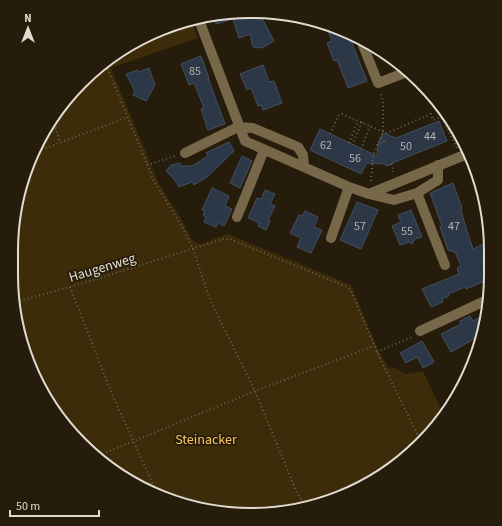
<svg xmlns="http://www.w3.org/2000/svg" width="502" height="526" font-family="'Source Sans 3',sans-serif">
  <style>
    .green { fill: #3c2c0a }
    .building { fill: #2c3847; stroke: #424f60 }
    .lines { fill: none; stroke-linecap: round; stroke-linejoin: round }
    .path { stroke: #6a6253; stroke-width: 2; stroke-dasharray: 1 3; stroke-linecap: butt }
    .minor { stroke: #78684a; stroke-width: 10 }
    .labels { text-anchor: middle; stroke-width: 3.5; stroke-linejoin: round; paint-order: stroke }
    .number-label { font-size: 12px; fill: #b4b2ae }
    .street-label { font-size: 14px; fill: #e1dbd0; stroke: #251c0b }
    .park-label { font-size: 14px; fill: #fcc65b; stroke: #251c0b }
    .rim { fill: none; stroke: #e1dbd0; stroke-width: 2 }
  </style>
  <rect width="100%" height="100%" fill="#251c0b"/>
  <path class="green" d="M192,22L198,38L111,68L159,184L182,220L192,240L200,244L228,234L351,285L378,349L388,368L393,367L405,374L423,371L444,416L409,455L371,483L282,513L235,514L174,502L93,455L60,421L29,367L11,275L19,189L61,105L131,43Z"/>
  <path class="building" d="M220,13L261,16L274,41L262,48L253,47L250,34L239,38L233,19L216,24L213,15Z
    M326,26L350,38L367,81L348,88L337,60L334,61L327,43L332,41Z
    M201,56L209,78H208L225,124L208,130L201,109L204,108L194,83L189,85L181,64Z
    M263,65L269,82L274,81L282,103L263,110L261,105L258,106L251,88L247,90L240,74Z
    M149,68L155,85L146,101L133,95L135,91L126,74L138,70L139,72Z
    M439,121L447,141L392,163L393,164L386,166L385,164L367,163L361,174L310,150L320,129L377,156L378,145L383,133L396,138Z
    M229,142L234,151L207,177L194,185L192,182L179,187L174,179L166,171L171,165L180,163L181,166H192L208,156L206,153Z
    M242,156L252,161L240,188L230,183Z
    M453,183L462,208L461,210L465,225L473,249L488,242V257L482,259L488,273L487,280L466,289L465,287L448,294L449,296L442,299L443,302L431,307L422,289L459,274L457,268L461,266L455,252L448,250L440,227L442,226L430,193Z
    M212,188L229,196L225,206L232,209L224,226L218,223L216,227L204,222L206,217L203,215L205,211L202,210Z
    M265,190L275,194L270,204L275,206L268,220L270,221L266,230L258,226L259,223L248,218L257,198L261,199Z
    M357,202L378,210L361,249L340,240Z
    M411,210L422,237L415,239L412,244L409,242L400,245L392,226L401,222L398,215Z
    M305,211L318,217L314,227L322,230L311,253L297,247L301,238L290,233L299,215L302,216Z
    M487,314L486,322L481,335L451,352L441,334L461,324L460,321L470,316L473,321Z
    M422,341L434,362L423,368L417,357L406,363L400,353Z"/>
  <g class="lines">
    <path class="path" d="M106,65L154,181L181,225L193,249L210,300L255,391L297,493L305,505
      M435,104L457,148
      M53,120L60,142
      M330,134L338,116L342,114L386,133L392,131L396,129L431,114L433,120L441,117
      M349,143L358,121
      M352,145L362,122
      M377,145L383,143L384,141L380,139
      M361,149L370,126
      M38,151L128,117
      M391,164L393,169V172
      M147,165L175,156
      M371,181L373,156L383,131V102L381,94
      M70,287L112,394L157,493
      M16,302L97,279L223,239H230L347,287L351,291L377,352L421,442
      M377,352L412,337
      M95,457L255,391L374,346"/>
    <path class="minor" d="M199,20L245,141L349,187L369,194L467,154
      M362,43L378,83L407,72
      M185,153L238,127L253,128L298,147L303,155L304,167
      M417,193L445,265
      M369,194L394,200L417,193L438,180V165
      M237,217L264,150
      M331,238L349,187
      M420,331L487,300"/>
  </g>
  <g class="labels">
    <g class="number-label">
      <text x="195" y="75">85</text>
      <text x="430" y="140">44</text>
      <text x="326" y="149">62</text>
      <text x="406" y="150">50</text>
      <text x="355" y="162">56</text>
      <text x="360" y="230">57</text>
      <text x="454" y="230">47</text>
      <text x="407" y="235">55</text>
    </g>
    <g class="street-label">
      <text transform="translate(102 267) rotate(-17)" y="5">Haugenweg</text>
    </g>
    <g class="park-label">
      <text x="206" y="444">Steinacker</text>
    </g>
  </g>
  <path d="M0 0H502V526H0ZM251 18H251A233 233 0 0 1 484 251V275A233 233 0 0 1 251 508H251A233 233 0 0 1 18 275V251A233 233 0 0 1 251 18Z" fill="#251c0b" fill-rule="evenodd"/>
  <path class="rim" d="M251 18H251A233 233 0 0 1 484 251V275A233 233 0 0 1 251 508H251A233 233 0 0 1 18 275V251A233 233 0 0 1 251 18Z"/>
  <g transform="translate(28 28)" stroke="#251c0b" stroke-width="3" paint-order="stroke">
  <path d="M0-3L7 15L0 10L-7 15Z" fill="#e1dbd0"/>
  <text y="-6" font-size="11" font-weight="bold" text-anchor="middle" fill="#e1dbd0">N</text>
  </g>
  <path d="M10 510v6h89v-6" fill="none" stroke="#e1dbd0" stroke-width="2"/>
  <text x="16" y="510" font-size="12" fill="#e1dbd0" stroke="#251c0b" stroke-width="3" paint-order="stroke">50 m</text>
</svg>
